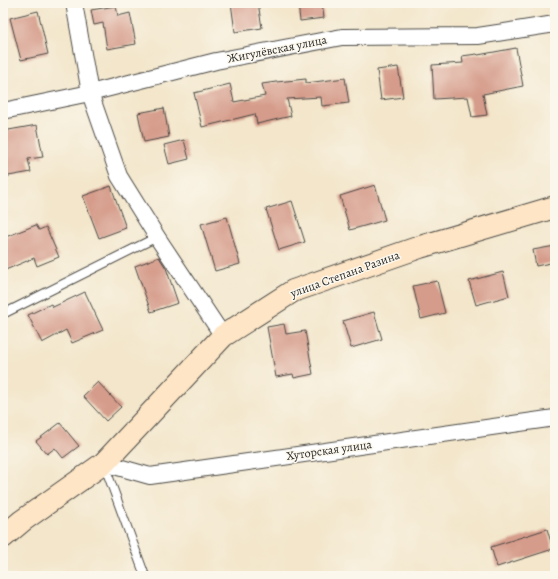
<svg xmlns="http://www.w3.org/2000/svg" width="558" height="579" font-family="Alegreya,serif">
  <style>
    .building { fill: #d69c8b }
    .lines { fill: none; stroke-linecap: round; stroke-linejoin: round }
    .lane-casing { stroke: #494743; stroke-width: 10 }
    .street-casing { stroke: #494743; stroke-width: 18 }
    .secondary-casing { stroke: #494743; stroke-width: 24 }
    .lane { stroke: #fff; stroke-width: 8 }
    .street { stroke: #fff; stroke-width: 16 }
    .secondary { stroke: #fde5c5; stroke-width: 22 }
    .labels { text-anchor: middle; stroke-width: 3; stroke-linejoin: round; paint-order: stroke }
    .street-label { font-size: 12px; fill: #2b2b2b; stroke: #fbf7ec }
  </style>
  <rect width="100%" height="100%" fill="#fbf7ec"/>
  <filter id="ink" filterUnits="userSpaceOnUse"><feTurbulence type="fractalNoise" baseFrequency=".025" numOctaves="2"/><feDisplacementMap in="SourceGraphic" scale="8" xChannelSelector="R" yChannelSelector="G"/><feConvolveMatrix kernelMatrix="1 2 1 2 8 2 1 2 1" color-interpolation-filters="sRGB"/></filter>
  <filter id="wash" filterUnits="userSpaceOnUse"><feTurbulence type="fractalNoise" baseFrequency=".012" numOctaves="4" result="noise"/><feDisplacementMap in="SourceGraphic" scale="16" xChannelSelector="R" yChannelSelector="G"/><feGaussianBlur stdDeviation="0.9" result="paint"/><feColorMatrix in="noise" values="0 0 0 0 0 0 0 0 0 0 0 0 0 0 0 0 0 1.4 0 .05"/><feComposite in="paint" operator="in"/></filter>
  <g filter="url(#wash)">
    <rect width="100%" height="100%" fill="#f3e6cb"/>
    <g id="blocks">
      <path class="building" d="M231,3H258L262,28L235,32Z
        M298,3H322L324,18L300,21Z
        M116,6L118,16L130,13L136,44L107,49L103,23L94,25L91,10Z
        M38,11L48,54L21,60L10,18Z
        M516,48L523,86L483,94L487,115L472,117L468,97L434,99L432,65L463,63L462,56L477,54L478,55Z
        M398,67L403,97L381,100L377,70Z
        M345,78L349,103L322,106L321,97L287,99L291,116L257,124L255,114L202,127L194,93L230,84L234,102L265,96L262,84L276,82L306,79V83Z
        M164,108L169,137L144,142L138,113Z
        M37,125L43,157L28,159L31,172L3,177V131Z
        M184,140L189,159L169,164L164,145Z
        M375,185L385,220L350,230L340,196Z
        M111,186L126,228L99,238L83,196Z
        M292,201L305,242L279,250L266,209Z
        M227,217L240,264L215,271L201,224Z
        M36,225L39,230L46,227L59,257L37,266L34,258L3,271V238Z
        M555,246V262L536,266L533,250Z
        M159,257L166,268L178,303L151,312L135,266Z
        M503,272L509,296L476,305L469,281Z
        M437,281L445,313L421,319L413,286Z
        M85,292L103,330L72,343L66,330L42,343L28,315L51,304L53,307Z
        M374,312L382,339L351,348L343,321Z
        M284,324L286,334L305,331L313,374L294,378L293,374L276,377L267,327Z
        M98,382L121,407L106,421L83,396Z
        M60,423L79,446L63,458L55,448L47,454L36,441Z
        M547,529L553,549L497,567L491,547Z"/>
    </g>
  </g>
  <g filter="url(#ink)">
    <use href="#blocks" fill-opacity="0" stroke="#494743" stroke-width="1"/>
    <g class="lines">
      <g class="lane-casing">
        <path id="lane" d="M3,314L157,237
          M104,464L145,576"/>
      </g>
      <g class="street-casing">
        <path id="street" d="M74,3L90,93L119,176L157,237L223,336
          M3,111L90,93L216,61L342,37L478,36L555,24
          M104,463L150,476L555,418"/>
      </g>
      <g class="secondary-casing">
        <path id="secondary" d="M3,537L22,521L104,463L223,336L293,291L420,247L555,207"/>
      </g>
      <use href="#lane" class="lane"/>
      <use href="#street" class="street"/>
      <use href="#secondary" class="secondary"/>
    </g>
  </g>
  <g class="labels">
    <g class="street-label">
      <text transform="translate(277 49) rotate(-11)" y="4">Жигулёвская улица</text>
      <text transform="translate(345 274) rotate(-20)" y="4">улица Степана Разина</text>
      <text transform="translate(329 450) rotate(-8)" y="4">Хуторская улица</text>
    </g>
  </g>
  <rect width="558" height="579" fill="none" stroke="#fbf7ec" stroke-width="16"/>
</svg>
